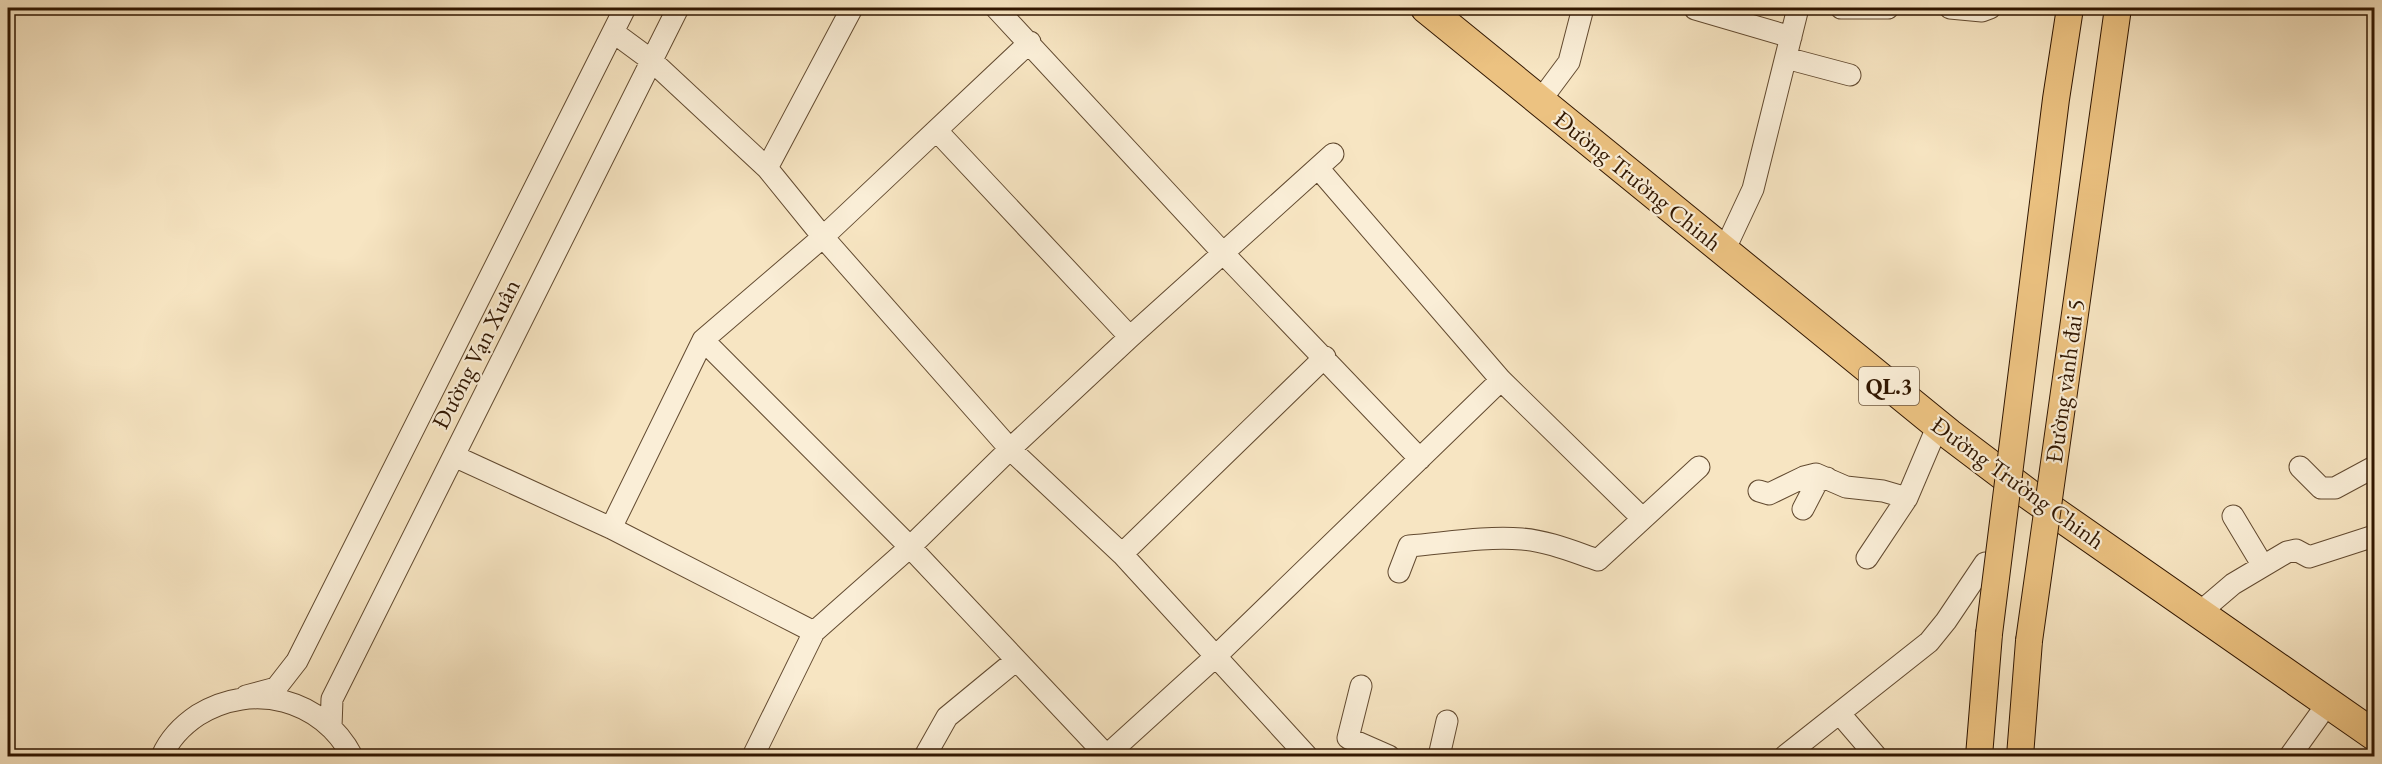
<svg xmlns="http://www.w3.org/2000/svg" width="2382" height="764" font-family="'EB Garamond',serif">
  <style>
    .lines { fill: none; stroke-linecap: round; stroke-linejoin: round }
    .minor-casing { stroke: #624a30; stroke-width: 23 }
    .major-casing { stroke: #301600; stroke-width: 28 }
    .highway-casing { stroke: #301600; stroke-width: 32 }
    .minor { stroke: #faeed7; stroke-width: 21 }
    .major { stroke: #ecc281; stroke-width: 26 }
    .highway { stroke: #ecc281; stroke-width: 30 }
    .major-bridge-casing { stroke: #301600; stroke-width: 28; stroke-linecap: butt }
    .major-bridge { stroke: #ecc281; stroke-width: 26 }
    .labels { text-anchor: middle; stroke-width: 4.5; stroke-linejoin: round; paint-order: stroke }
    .shield { fill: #faeed7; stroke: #6d5740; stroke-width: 1.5 }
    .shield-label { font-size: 22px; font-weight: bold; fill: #301600 }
    .street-label { font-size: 24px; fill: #301600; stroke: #faeed7 }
  </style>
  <rect width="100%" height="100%" fill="#f7e5c2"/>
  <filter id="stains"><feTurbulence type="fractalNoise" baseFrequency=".00333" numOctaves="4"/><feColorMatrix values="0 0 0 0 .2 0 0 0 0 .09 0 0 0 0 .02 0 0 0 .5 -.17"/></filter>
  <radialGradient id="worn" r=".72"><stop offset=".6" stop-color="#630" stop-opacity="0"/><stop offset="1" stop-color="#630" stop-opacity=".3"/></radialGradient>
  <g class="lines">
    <g class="minor-casing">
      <path id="minor" d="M996,8L1224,254L1420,459
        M1841,8H1888
        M1950,8L1982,11L1990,8
        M1695,9L1791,37
        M613,32L651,60L767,168L823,237L1010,449L1122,554L1307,756
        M1786,58L1850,75
        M1540,101L1569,62L1583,8
        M937,131L1130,337
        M767,168L852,8
        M1318,168L1501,380L1642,518
        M1724,251L1753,189L1798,8
        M703,340L910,547L1107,756
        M454,456L611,528L814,632
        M2300,467L2321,488H2335L2374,467
        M1759,491L1769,494L1804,477L1816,474L1846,487L1883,491L1907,498
        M1803,509L1817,482L1827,478
        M2233,516L2263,566
        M611,528L703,340L823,237L1030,42
        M1122,554L1325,357
        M1867,558L1907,498L1938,425
        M1399,572L1409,546C1446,543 1485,536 1522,539C1548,541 1574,552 1598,560L1699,467
        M2199,613L2233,584L2287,552L2296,550L2309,557L2374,536
        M1361,686L1348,738L1389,756
        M246,696L276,688L297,661L625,8
        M1840,714L1876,756
        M331,727L332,699L678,8
        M162,756C169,740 183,725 198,715C253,681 322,699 352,756
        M753,756L814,632L910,547L1010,449L1130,337L1333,154
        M925,756L947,717L1015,661
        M1106,756L1215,657L1501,380
        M1439,756L1447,721
        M1785,756L1929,642L1946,621L1985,563
        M2290,756L2328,703"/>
    </g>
    <g class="major-casing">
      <path id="major" d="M1979,756L1989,634
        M2020,756L2029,641"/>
    </g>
    <g class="highway-casing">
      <path id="highway" d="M1426,8L1949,434L2027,493L2374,735"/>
    </g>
    <use href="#minor" class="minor"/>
    <use href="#major" class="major"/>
    <use href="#highway" class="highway"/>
    <g class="major-bridge-casing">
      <path id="major-bridge" d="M1989,634L2056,99L2070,8
        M2029,641L2118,8"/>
    </g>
    <use href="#major-bridge" class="major-bridge"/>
  </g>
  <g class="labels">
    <rect class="shield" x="1859" y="367" width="60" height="38" rx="4.5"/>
    <g class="shield-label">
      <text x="1889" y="394">QL.3</text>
    </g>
    <g class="street-label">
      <text transform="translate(1638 181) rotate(39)" y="8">Đường Trường Chinh</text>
      <text transform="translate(476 354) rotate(-63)" y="8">Đường Vạn Xuân</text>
      <text transform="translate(2065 381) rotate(-82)" y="8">Đường vành đai 5</text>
      <text transform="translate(2018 483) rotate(36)" y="8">Đường Trường Chinh</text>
    </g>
  </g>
  <rect width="2382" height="764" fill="none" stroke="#f7e5c2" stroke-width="30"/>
  <rect x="9" y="9" width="2364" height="746" fill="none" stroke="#301600" stroke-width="3"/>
  <rect x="15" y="15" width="2352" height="734" fill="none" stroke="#301600" stroke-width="1.5"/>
  <rect width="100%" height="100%" filter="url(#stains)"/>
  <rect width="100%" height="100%" fill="url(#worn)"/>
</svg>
